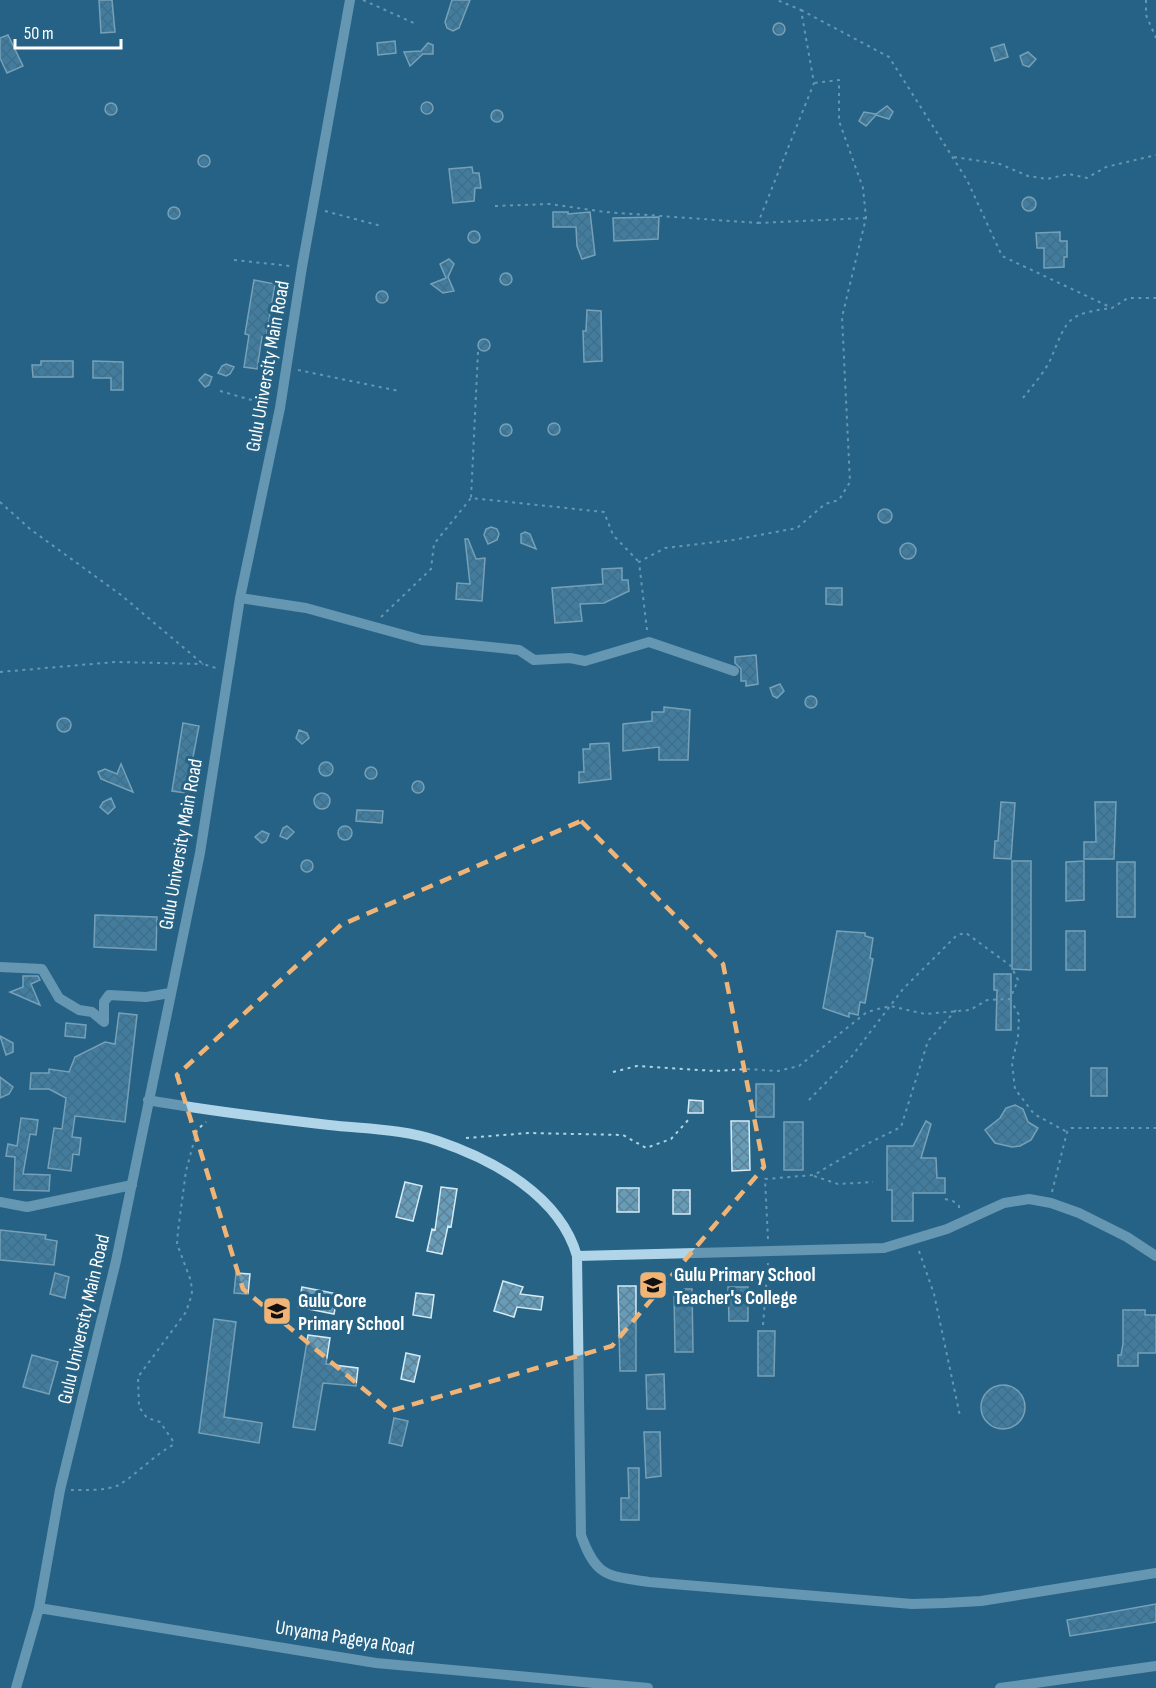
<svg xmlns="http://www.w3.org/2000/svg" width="1156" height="1688" font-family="'Sofia Sans Condensed',sans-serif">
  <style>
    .building { fill: url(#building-cross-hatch); stroke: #d5ebf6; stroke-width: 1.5 }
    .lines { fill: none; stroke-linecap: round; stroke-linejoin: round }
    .path { stroke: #b1d5e8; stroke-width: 2; stroke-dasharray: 3 4.5; stroke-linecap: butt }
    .minor { stroke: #b1d5e8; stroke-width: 10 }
    .marked { fill: none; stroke: #f0b476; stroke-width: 4.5; stroke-dasharray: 12 8; stroke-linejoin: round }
    .labels { text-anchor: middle; stroke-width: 6; stroke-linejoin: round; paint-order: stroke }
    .street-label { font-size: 20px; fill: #fff; stroke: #276385 }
    .poi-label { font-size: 20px; font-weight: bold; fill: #fff; stroke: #276385; text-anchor: start }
  </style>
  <defs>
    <pattern id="building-cross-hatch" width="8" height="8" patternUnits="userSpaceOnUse" patternTransform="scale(1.5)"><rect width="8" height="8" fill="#679cb8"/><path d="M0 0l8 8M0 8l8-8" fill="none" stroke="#5e8092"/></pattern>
  </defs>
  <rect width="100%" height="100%" fill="#276385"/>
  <path class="building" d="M99,0H112L115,32L101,33Z
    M452,0H470L459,28L453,31L447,28L445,22Z
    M773 29a6 6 0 1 1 12 0a6 6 0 1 1-12 0Z
    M8,35L23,66L7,73L0,58V38Z
    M395,41L396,53L378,55L377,43Z
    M428,43L433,45V54H423L410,66L404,52L421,51Z
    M1004,44L1008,57L995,61L991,48Z
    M1028,52L1036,59L1029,67L1023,65L1020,56Z
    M421 108a6 6 0 1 1 12 0a6 6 0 1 1-12 0Z
    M105 109a6 6 0 1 1 12 0a6 6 0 1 1-12 0Z
    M887,106L893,112L889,119L876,115L866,126L859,121L864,112L876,114Z
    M491 116a6 6 0 1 1 12 0a6 6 0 1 1-12 0Z
    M198 161a6 6 0 1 1 12 0a6 6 0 1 1-12 0Z
    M472,167L473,173H479L481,188H475L474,201L453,203L449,169Z
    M1022 204a7 7 0 1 1 14 0a7 7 0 1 1-14 0Z
    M168 213a6 6 0 1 1 12 0a6 6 0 1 1-12 0Z
    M553,212H568V214L590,212L595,255L582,259L577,246L576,227H553Z
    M659,217L658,239L614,241L613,218Z
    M468 237a6 6 0 1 1 12 0a6 6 0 1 1-12 0Z
    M1060,232V241H1067V257H1064V267L1044,268V248H1037L1036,233Z
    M449,259L454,264L448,277L454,291L443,293L431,284L446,278L440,264Z
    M500 279a6 6 0 1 1 12 0a6 6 0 1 1-12 0Z
    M254,280L275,284L266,338L262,337L257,369L244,367L249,335L245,334Z
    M376 297a6 6 0 1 1 12 0a6 6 0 1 1-12 0Z
    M587,310L601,311L602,361L584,362L583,331H586Z
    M478 345a6 6 0 1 1 12 0a6 6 0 1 1-12 0Z
    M41,361H73V377H33L32,365H41Z
    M93,361L123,362V390H111V378H93Z
    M226,364L234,367L230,374L226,376L218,373L222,366Z
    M205,374L212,377L209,385L205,387L199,380Z
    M548 429a6 6 0 1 1 12 0a6 6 0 1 1-12 0Z
    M500 430a6 6 0 1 1 12 0a6 6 0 1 1-12 0Z
    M878 516a7 7 0 1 1 14 0a7 7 0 1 1-14 0Z
    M491,527L497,529L499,534L497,540L488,544L484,535L486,529Z
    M525,532L530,534L536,549L521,543V534Z
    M465,539H468L476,559L485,558L482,601L456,599L457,583L470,584Z
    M900 551a8 8 0 1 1 16 0a8 8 0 1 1-16 0Z
    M622,568V580H628L629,591L604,603L580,604L582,621L555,623L552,588L603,584L602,569Z
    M826,588H842V605L826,604Z
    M756,655L758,684L746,686V681H741V669L735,663V657Z
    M780,684L784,691L777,698L773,696L770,688Z
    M805 702a6 6 0 1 1 12 0a6 6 0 1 1-12 0Z
    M664,707L690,710L688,760H659V747L623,751V724L652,721V712H664Z
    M57 725a7 7 0 1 1 14 0a7 7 0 1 1-14 0Z
    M183,723L199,726L186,793L172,791Z
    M299,730L307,733L309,738L302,744L296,738Z
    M609,743L611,779L579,783V772H584L583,749H590V744Z
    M319 769a7 7 0 1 1 14 0a7 7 0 1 1-14 0Z
    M121,764L133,792L101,779L98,772L105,769L117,774Z
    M365 773a6 6 0 1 1 12 0a6 6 0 1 1-12 0Z
    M412 787a6 6 0 1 1 12 0a6 6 0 1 1-12 0Z
    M314 801a8 8 0 1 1 16 0a8 8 0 1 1-16 0Z
    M111,798L115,807L108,814L100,807L103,802Z
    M1001,802L1015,803L1011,859L994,858L995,841H998Z
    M1095,802H1116L1114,859H1084V842H1096Z
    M357,810L383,811L382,823L356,821Z
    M287,826L294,832L287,839L280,836L283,828Z
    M338 833a7 7 0 1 1 14 0a7 7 0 1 1-14 0Z
    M262,831L269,834L266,841L262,843L255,837Z
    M301 866a6 6 0 1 1 12 0a6 6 0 1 1-12 0Z
    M1012,861H1031V970L1012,969Z
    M1084,861V900L1066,901V862Z
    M1117,862H1135V917H1117Z
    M95,915L157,917L156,950L94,947Z
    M837,931L865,933V936L873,938L870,958L873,959L865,1003L860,1002L858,1015L849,1013V1017L823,1008Z
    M1066,931H1085V970H1066Z
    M994,974H1011V1030H996L997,990H994Z
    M23,976H38L40,980L31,984L40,1005L10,992L23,987Z
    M119,1013L137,1015L125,1122L75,1116L72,1137L81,1138L79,1155L73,1154L71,1171L48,1168L54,1128L62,1129L66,1098L49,1089H30L31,1073H49V1069L69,1072L75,1057L105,1042L115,1044Z
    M66,1023L86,1025L85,1038L65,1036Z
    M0,1036L13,1043V1052L6,1055Z
    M1091,1068H1107V1096H1091Z
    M0,1077L13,1087L9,1094L0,1098Z
    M756,1084H774V1117H756Z
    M689,1100L703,1101V1113H688Z
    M1015,1105L1023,1109L1028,1122L1038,1128L1031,1140L1020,1146L1012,1147L995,1143L985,1130L1000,1118L1006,1108Z
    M21,1118L38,1120L36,1135L30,1134L23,1174L50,1175L49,1191L14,1190L15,1157L6,1156L8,1144L17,1146Z
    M731,1121H749L750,1170L732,1171Z
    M926,1121L931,1124L921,1158H936L937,1178H945V1193H913V1221H892V1190H887V1146H913Z
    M784,1122H803V1170H784Z
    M405,1182L422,1186L413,1221L396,1217Z
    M441,1187L457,1189L451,1227L448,1226L442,1254L427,1251L432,1229L435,1230Z
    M617,1188H639V1212H617Z
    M673,1190H690V1214H673Z
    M0,1230L46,1235L45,1239L57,1241L54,1265L0,1260Z
    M55,1273L69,1277L65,1298L50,1294Z
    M236,1273L250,1274L248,1294L234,1293Z
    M503,1281L523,1287L520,1294L543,1297L541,1310L517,1307L514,1317L494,1311Z
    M618,1286H636V1371H620Z
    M302,1287L338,1294L334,1314L298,1307Z
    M728,1287H748V1321H729Z
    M674,1289H692L693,1352H675Z
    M416,1293L434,1295L431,1318L413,1315Z
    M1123,1310H1145V1315H1156V1353H1138V1366H1118V1355H1121L1123,1344Z
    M214,1319L236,1322L224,1417L262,1423L259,1443L199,1433Z
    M758,1331H775L774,1376H758Z
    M308,1335L330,1338L326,1364L358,1368L356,1386L323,1383L315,1430L293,1427Z
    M406,1353L420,1356L414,1382L401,1379Z
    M32,1355L58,1362L49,1394L23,1387Z
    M664,1374L665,1409H647L646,1375Z
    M981 1407a22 22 0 1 1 44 0a22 22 0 1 1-44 0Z
    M394,1418L408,1421L402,1446L389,1443Z
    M644,1432H660L661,1476L646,1478Z
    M628,1468H639V1520H621V1498H629Z
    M1156,1604V1622L1070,1636L1067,1620Z"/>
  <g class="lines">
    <path class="path" d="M363,0L416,24
      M1146,0V15L1156,38
      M801,10L889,57L967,180L1002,256L1112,308L1128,298H1156
      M954,157L1000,164L1028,176L1047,179L1069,174L1087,178L1106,167L1156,155
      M495,206L550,204L605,212L758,223L814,83L801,10L777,0
      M325,211L381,226
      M758,223L866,218
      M234,260L290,266
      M478,352L471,498L604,512L613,535L639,562
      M298,370L399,391
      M220,391L269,405
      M1023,398C1033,385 1046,371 1052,356C1068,317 1068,314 1112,308
      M0,502L30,529L121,595L203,664L216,668
      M381,617L431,569L434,544L471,498
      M647,630L639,562L665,548L733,540L797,528L825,504L839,500L850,482L842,317L866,218L863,188L839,121V80L814,83
      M0,672L115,662L203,664
      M1010,999L1019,1015L1018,1037L1012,1063L1015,1089L1034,1114L1067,1132
      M613,1072L637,1066L715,1071L746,1069L778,1071L799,1066L867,1012L890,1006L925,1014L970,1010L987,1000L1010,999L1018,980L1011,966L966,933L957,935L903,989L852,1056L807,1102
      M466,1138L528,1133L623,1135L646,1148L671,1139L690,1118
      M814,1176L838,1184L873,1182
      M1052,1192L1067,1132L1071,1128H1156
      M945,1199L953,1201L959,1206V1211
      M768,1239L765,1179L814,1175L861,1147L901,1127L928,1041L956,1010
      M919,1251L934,1294L960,1416
      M763,1325L768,1263
      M71,1490C86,1490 106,1491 119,1485C137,1474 153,1456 173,1445V1441L160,1422L147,1418L139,1407L138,1377L186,1312L192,1294L191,1281L177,1244L178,1231L186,1171L197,1130L206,1122"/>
    <path class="minor" d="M240,598L306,608L422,640L519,650L534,660L570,658L585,661L649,642L734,671
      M0,967L42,969L59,998L79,1010L92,1012L104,1022V1002L109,995L146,997L170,993
      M148,1100C208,1111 268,1118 329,1125C365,1129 404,1129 438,1141C494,1160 560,1196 577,1256L581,1535C596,1577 607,1576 649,1582L912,1604L945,1603L981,1601L1156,1573
      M0,1202L27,1207L132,1185
      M577,1256L884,1248L947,1229L1004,1203L1029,1199L1051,1203L1079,1213L1127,1237L1156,1256
      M39,1608L376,1663L648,1688
      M16,1688L39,1608L60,1490L116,1261L200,853L240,598L280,408L302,267L350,0
      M1000,1688L1156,1666"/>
  </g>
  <path d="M0 0H1156V1688H0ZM581,821L723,964L764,1167L612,1346L390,1411L243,1289L177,1075L341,925Z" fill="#276385" fill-opacity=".55" fill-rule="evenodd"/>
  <path class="marked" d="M581,821L723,964L764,1167L612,1346L390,1411L243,1289L177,1075L341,925Z"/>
  <defs>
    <g id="university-square" transform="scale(1.5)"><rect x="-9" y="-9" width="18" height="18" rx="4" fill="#f0b476" stroke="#276385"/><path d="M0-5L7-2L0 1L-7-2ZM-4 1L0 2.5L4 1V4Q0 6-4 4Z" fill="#111"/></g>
    <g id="school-square" transform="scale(1.5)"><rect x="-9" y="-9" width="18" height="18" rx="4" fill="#f0b476" stroke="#276385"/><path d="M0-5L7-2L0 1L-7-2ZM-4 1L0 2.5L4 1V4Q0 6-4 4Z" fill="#111"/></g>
  </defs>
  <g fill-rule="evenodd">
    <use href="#university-square" x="653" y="1285"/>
    <use href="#school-square" x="277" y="1311"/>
  </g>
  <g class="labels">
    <g class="street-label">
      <text transform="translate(267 366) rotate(-80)" y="7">Gulu University Main Road</text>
      <text transform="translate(180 844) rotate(-80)" y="7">Gulu University Main Road</text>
      <text transform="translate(83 1319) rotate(-77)" y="7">Gulu University Main Road</text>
      <text transform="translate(345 1637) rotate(9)" y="7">Unyama Pageya Road</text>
    </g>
    <g class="poi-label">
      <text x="674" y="1281">Gulu Primary School<tspan x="674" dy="23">Teacher's College</tspan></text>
      <text x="298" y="1307">Gulu Core<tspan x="298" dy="23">Primary School</tspan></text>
    </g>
  </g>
  <path d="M15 39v9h106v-9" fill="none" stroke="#ffffff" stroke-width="3"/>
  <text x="24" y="39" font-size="18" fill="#ffffff" stroke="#276385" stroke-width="4.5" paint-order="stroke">50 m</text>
</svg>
